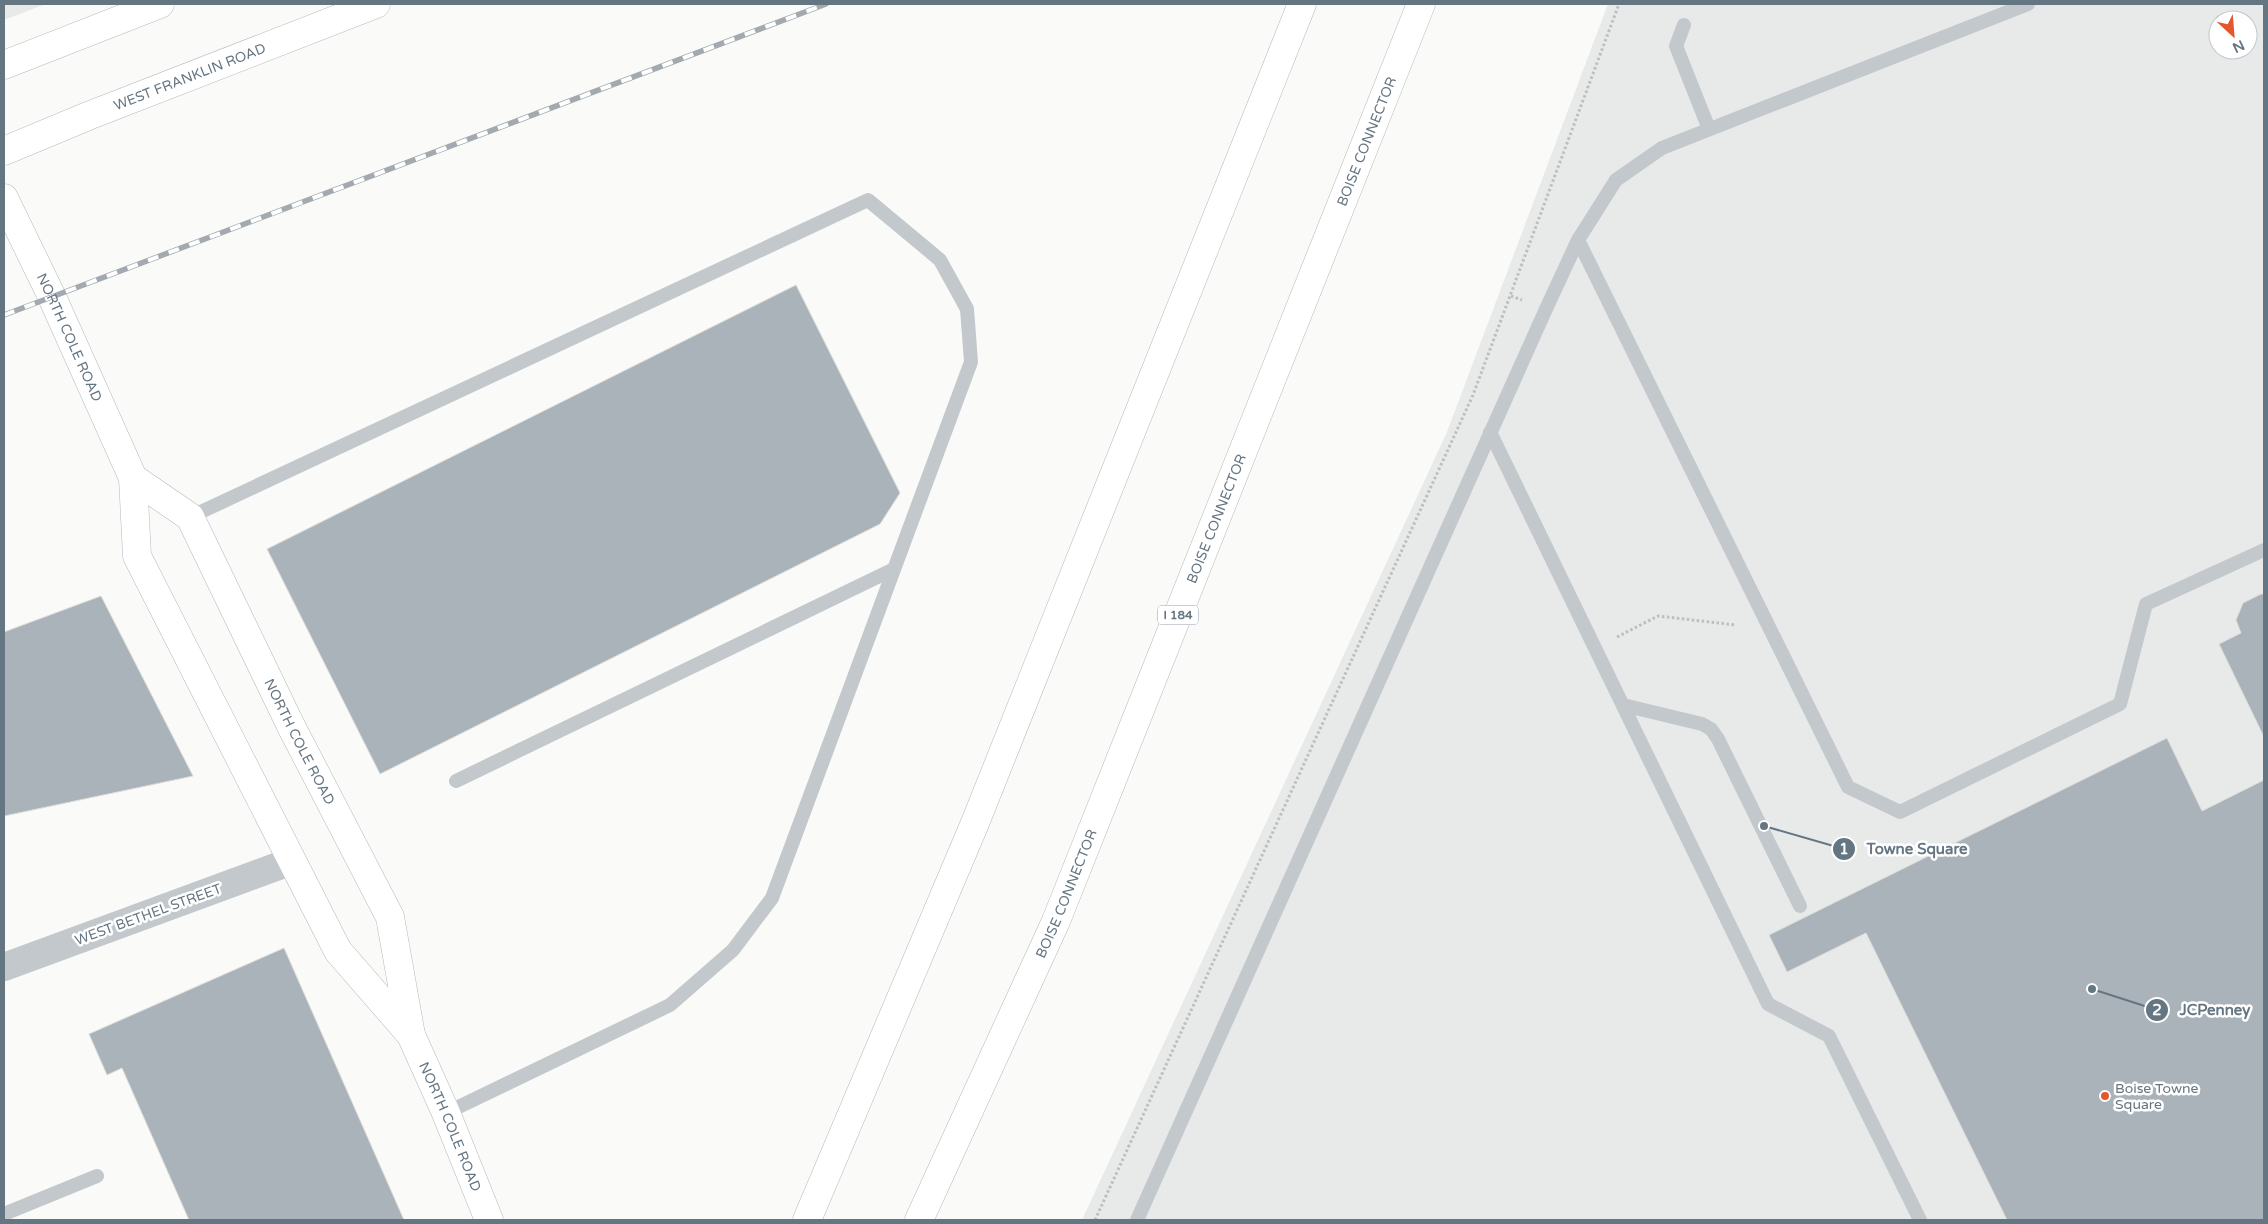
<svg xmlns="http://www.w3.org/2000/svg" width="2268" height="1224" font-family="'Varela Round',sans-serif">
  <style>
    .built { fill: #e8e9e9; fill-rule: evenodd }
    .building { fill: #aab3b9; stroke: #dcdcda }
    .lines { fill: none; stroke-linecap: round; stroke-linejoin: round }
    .secondary-casing { stroke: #b3babf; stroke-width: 29 }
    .primary-casing { stroke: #b5babe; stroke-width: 29 }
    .motorway-casing { stroke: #b4b9bd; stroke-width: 29 }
    .path { stroke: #bbbfc2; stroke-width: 3; stroke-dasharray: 2.5 2.5; stroke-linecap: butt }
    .service { stroke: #c3c8cc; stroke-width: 14 }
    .minor { stroke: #c3c8cc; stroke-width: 28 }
    .secondary { stroke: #fff; stroke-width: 28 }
    .primary { stroke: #fff; stroke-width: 28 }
    .motorway { stroke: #fff; stroke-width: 28 }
    .rail-casing { stroke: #a2aab0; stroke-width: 5.5 }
    .rail { stroke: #fff; stroke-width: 4; stroke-dasharray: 11; stroke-linecap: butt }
    .poi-dot { fill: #e4572e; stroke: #fff; stroke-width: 2 }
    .labels { text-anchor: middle; stroke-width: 5; stroke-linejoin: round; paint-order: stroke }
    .shield { fill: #fff; stroke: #939fa8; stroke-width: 1 }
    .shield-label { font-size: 12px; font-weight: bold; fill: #657683 }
    .street-label { font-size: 14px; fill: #657683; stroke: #fff }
    .poi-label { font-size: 14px; fill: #657683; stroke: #fff; text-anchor: start }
    .leader { fill: none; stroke: #657683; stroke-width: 2 }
    .callout-dot { fill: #657683; stroke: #fff; stroke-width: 2 }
    .mark-label { font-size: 15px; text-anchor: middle; font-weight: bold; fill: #fff }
    .callout-label { font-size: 15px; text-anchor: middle; font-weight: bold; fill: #657683; stroke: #fff; stroke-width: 5; stroke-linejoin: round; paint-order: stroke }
  </style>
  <rect width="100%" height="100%" fill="#fafaf8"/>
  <path class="built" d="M4,4H46L4,20Z
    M1608,4H2264V1220H1082L1447,432ZM2218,20H2248V50H2218Z"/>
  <path class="building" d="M796,285L900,493L880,524L380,774L267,549Z
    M2261,594H2264V737L2219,644L2241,633L2236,620L2243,603Z
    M101,596L193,776L4,816V632Z
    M2167,738L2202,811L2264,780V1220H2007L1866,933L1787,972L1769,935Z
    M284,948L404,1220H189L122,1068L107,1075L89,1034Z"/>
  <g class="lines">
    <g class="secondary-casing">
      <g id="secondary">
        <path id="s1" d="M4,198L52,297L133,478L137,556L338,951L411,1035"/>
        <path id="s2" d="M133,478L190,517L291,726L390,917L411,1035L446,1113L489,1220"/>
      </g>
    </g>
    <g class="primary-casing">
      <g id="primary">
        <path d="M4,65L160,4"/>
        <path id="s3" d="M4,151L88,116L376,4"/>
      </g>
    </g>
    <g class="motorway-casing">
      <g id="motorway">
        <path d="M807,1220L975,823L1302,4"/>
        <path id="s4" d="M919,1220L1056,921L1421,4"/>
      </g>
    </g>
    <path class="path" d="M1511,296L1522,300
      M1617,637L1658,616L1736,625
      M1095,1220L1473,395L1619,4"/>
    <path class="service" d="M1684,25L1676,46L1709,129
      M1578,240L1848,787L1900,812L2120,704L2146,604L2264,550
      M1490,432L1768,1004L1829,1036L1920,1220
      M190,517L868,200L940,260L967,309L971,362L772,898L733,950L670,1005L446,1113
      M1623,705L1702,724L1711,729L1718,739L1800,906
      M456,781L894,569
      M4,1214L97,1176
      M1137,1220L1546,309L1578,240L1616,180L1662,148L2028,4"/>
    <path class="minor" d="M4,967L292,861"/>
    <use href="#secondary" class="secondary"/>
    <use href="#primary" class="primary"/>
    <use href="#motorway" class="motorway"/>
    <g class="rail-casing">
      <path id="rail" d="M4,315L826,4"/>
    </g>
    <use href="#rail" class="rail"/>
  </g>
  <circle class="poi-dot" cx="2105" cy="1096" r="5"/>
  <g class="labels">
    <rect class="shield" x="1158" y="605.5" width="40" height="19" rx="4"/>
    <g class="shield-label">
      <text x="1178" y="619">I 184</text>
    </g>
    <g class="street-label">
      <text dy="5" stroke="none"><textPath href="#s3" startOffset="200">WEST FRANKLIN ROAD</textPath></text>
      <text dy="5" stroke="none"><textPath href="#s4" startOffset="1168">BOISE CONNECTOR</textPath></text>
      <text dy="5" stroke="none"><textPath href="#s1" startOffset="154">NORTH COLE ROAD</textPath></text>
      <text dy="5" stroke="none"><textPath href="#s4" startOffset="762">BOISE CONNECTOR</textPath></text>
      <text dy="5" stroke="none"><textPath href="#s2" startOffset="319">NORTH COLE ROAD</textPath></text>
      <text dy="5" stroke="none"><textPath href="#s4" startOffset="358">BOISE CONNECTOR</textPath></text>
      <text transform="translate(148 914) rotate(-20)" y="5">WEST BETHEL STREET</text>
      <text dy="5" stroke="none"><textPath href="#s2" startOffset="736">NORTH COLE ROAD</textPath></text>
    </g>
    <g class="poi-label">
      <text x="2115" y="1093">Boise Towne<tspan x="2115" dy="16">Square</tspan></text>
    </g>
  </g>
  <path class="leader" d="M1764 826L1844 849M2092 989L2157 1010"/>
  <g class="callout-dot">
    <circle cx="1764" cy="826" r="5"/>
    <circle cx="2092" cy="989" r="5"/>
    <circle cx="1844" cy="849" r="12"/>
    <circle cx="2157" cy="1010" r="12"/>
  </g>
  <g class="mark-label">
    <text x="1844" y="854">1</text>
    <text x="2157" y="1015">2</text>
  </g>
  <g class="callout-label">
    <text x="1917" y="854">Towne Square</text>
    <text x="2215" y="1015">JCPenney</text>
  </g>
  <rect width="2268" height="1224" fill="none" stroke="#657683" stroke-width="10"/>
  <g transform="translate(2233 35) rotate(154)"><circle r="24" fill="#ffffff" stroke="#c1c8cd"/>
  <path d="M0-4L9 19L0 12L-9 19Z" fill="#e4572e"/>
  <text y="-8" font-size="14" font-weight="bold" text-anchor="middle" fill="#657683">N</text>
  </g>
</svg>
